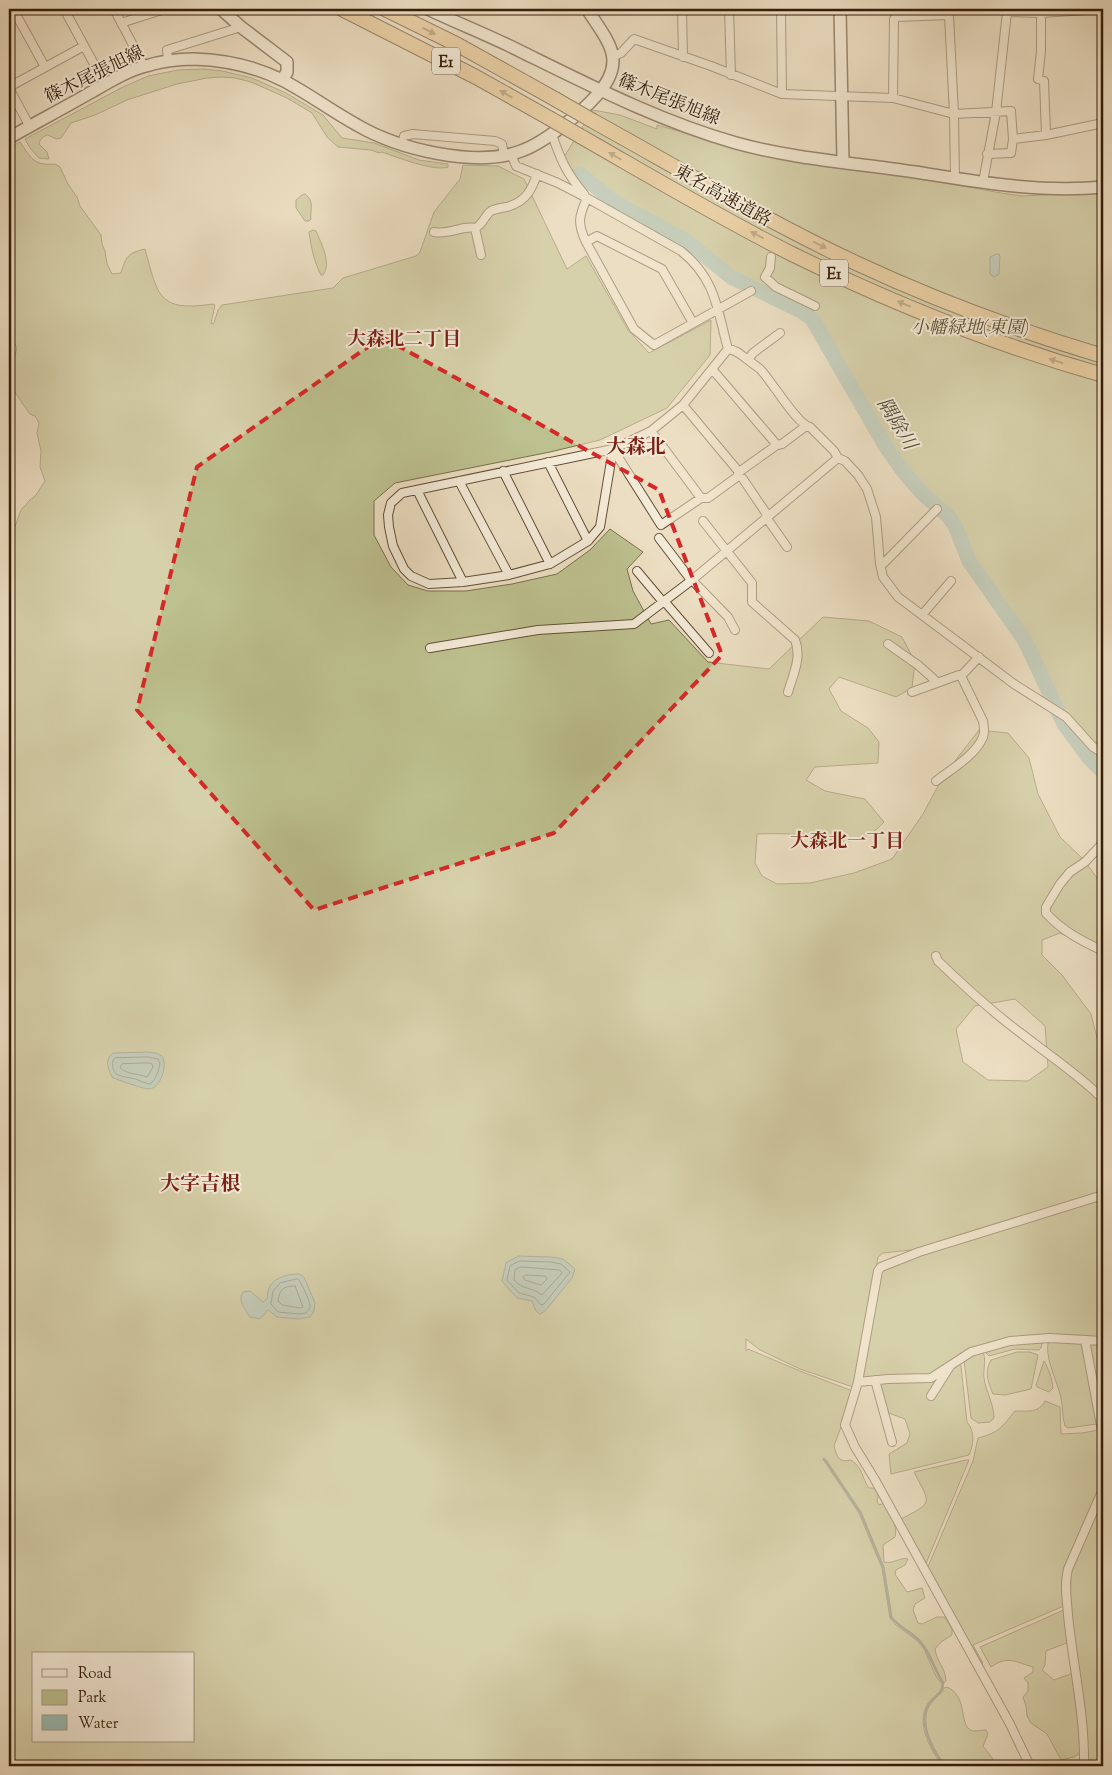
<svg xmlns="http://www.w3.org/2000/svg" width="1112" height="1775" font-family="'Sorts Mill Goudy','Noto Serif JP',serif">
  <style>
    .green { fill: #bdc08f; stroke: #796f4c; fill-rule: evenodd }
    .water { fill: #99bcb4; stroke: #717d70 }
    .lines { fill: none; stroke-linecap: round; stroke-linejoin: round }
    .shore { stroke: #676d5e; stroke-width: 1 }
    .stream { stroke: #717d70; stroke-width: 2.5 }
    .river { stroke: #99bcb4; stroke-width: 15 }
    .street-tunnel { stroke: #c7b89d; stroke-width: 8; stroke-dasharray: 8 4; stroke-linecap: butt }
    .street-casing { stroke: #634e37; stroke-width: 10 }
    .secondary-casing { stroke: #351e09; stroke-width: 14 }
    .highway-casing { stroke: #351e09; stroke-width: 16 }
    .street { stroke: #f3ead7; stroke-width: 8 }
    .secondary { stroke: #f3ead7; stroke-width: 11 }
    .highway { stroke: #e6bf81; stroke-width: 14 }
    .highway-bridge-casing { stroke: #351e09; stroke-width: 16; stroke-linecap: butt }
    .highway-bridge { stroke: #e6bf81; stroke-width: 14 }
    .oneway { fill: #8e6e45 }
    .marked { fill: none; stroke: #d62828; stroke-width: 4; stroke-dasharray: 10 6; stroke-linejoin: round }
    .labels { text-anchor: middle; stroke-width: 4; stroke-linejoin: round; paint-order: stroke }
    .shield { fill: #f3ead7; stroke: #6e5b47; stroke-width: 1 }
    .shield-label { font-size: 16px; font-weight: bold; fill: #351e09 }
    .street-label { font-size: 18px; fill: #351e09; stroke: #f3ead7 }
    .park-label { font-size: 18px; font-style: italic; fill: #5e4f31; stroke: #f3ead7 }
    .neighbourhood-label { font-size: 19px; font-weight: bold; fill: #7a1f14; stroke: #f3ead7 }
    .water-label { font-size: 19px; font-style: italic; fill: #534d3c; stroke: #f3ead7 }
    .quarter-label { font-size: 20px; font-weight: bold; fill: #7a1f14; stroke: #f3ead7 }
  </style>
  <rect width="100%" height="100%" fill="#ecdec2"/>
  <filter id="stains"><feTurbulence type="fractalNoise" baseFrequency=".004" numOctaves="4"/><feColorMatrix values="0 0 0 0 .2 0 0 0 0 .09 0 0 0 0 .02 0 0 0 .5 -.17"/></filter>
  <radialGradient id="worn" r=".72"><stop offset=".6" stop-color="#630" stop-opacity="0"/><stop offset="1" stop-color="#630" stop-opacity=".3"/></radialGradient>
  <path class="green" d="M204,69L222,71L252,78L286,93L323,115L342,138L374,143L419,160L448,164V167C435,172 396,157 382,152L379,153L371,150L338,147L327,137L312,113L287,98L251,82L235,78L221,77L207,78L177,84L127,100L95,115L71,123L61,138L56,139L48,135C43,136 40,139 39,144L47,152L49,159L39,158L30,148L25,139L121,88L148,76L178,70Z
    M593,110L620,115L657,129V125L706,139L1001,193L1022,196L1103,192V769L1090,756L1051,703L1027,646L969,556L951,510L936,507L922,499L901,474L877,437L805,310L720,267L679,234L614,198L581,173L571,169L564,157Z
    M20,142C31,158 34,166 55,164L60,167L68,184L77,197L80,206L101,235L102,244L105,251L107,264L112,274L121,273C126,256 128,253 145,249C158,296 158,312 213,304L215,305L211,324L214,323L218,310L222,305L333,288L343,278L416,256L420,252L434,212L460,179L463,165L498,166L524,179L567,269L586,256L628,330L649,353L711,320L710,355L667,408L600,440L550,452L395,483L374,501V535L391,567L408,585L428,591H466L512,584L557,574L590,550L610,529L643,552L627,569L633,591L651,624L669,620L708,662L769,669L823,617L869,621L902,637L915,662L912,688L896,697L839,677L829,689L841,711L868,728L879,742L878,763L815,767L806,780L825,791L865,799L884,822C875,832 864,839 850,841C841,843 832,839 823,837C802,834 779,833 757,834L755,863L762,876L777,884L810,883L854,873L892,859L923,814L944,775L979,730L1008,733L1029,758L1038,794L1060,837L1083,859L1103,886V949L1084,944L1060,933L1042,940V955L1062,975L1091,1014L1103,1061V1192L921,1249L883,1253L878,1257L876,1269L853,1387L800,1369L760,1350L746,1339V1351L748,1349L800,1371L850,1390L853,1394L834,1446C837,1457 839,1463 851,1460C864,1469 861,1477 869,1488H873L877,1491L878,1497L877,1501L879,1505L884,1503C890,1514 898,1525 895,1537L883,1545L884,1562C894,1564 900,1557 908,1559L905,1565L896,1570L895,1574L907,1592L922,1588L925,1598L915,1604L913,1610L918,1623L922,1624L937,1617H945L952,1629V1635L941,1642L935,1649C937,1663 945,1666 946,1681L944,1683C935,1670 931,1652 920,1640C912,1631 899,1627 892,1617L884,1567L861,1512L827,1461L823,1459L859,1513L882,1568L890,1618L896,1625L919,1642L924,1649L936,1676L942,1684C942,1695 931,1696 927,1705C916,1725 931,1751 943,1766H9V543L21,510L30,500L36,495L45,481L40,467L41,451L37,433L39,423L35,416L30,414L9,384V373L13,366L17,347L9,336V148ZM1015,999L1045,1026L1048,1067L1028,1081L988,1080L963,1062L956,1029L975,1006ZM34,1654H194V1741H34Z
    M305,194C315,202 310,208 311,219L309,221H305L296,208V200L302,195Z
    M313,230L316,231C321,243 332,263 323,275H321C314,262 311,247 309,232Z
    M1103,1198V1338L1052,1335L970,1350L961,1353L929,1376L861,1378L879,1272L882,1268L923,1253Z
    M1043,1340L1041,1348L1039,1350L1015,1349L989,1356L986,1353V1349L1011,1343Z
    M1049,1340L1080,1342L1083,1344L1097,1424L1068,1428L1065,1426C1062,1417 1063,1407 1061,1398C1058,1383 1043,1355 1049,1340Z
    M1093,1343H1103V1415H1102L1089,1347Z
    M982,1350C987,1358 983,1369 984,1378C986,1392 994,1404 994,1418L990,1422L978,1423L971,1418L964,1360Z
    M1017,1352H1030L1038,1355L1031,1389L1005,1395L993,1394C988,1382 984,1372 991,1360Z
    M1044,1361C1049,1370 1052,1378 1053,1388L1049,1392L1037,1387L1036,1385Z
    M958,1362L961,1366L967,1422C975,1431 974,1444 969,1455L891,1474L889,1454L907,1443L910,1434L905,1419L886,1412L880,1383L925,1381Z
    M1045,1401L1060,1407L1061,1434L1082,1433L1099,1430L1103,1449V1483L1067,1568L1066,1605L973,1645L983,1663L980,1666L927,1569L973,1461L978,1438C1000,1432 1001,1428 1015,1411C1028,1411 1039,1413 1045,1401Z
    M966,1460H969L925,1566L899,1520C934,1502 931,1505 914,1472Z
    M1103,1494V1766H1086L1070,1605L1069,1574Z
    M1066,1609L1069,1642L1046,1651L1045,1665L1042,1670L1054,1680L1073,1673L1080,1727L1082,1752L1074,1757L1061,1760L1047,1734L1031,1723L1027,1716L1026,1706L1023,1697L1028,1691V1683L1024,1678L1033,1672V1667C1015,1662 1008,1655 991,1667L980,1647Z
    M947,1687C970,1697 957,1729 974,1731C977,1731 982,1730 986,1730L988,1734L983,1746L996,1763L1001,1766H946C934,1751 919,1726 929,1706C933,1698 941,1696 944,1688Z"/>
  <path class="water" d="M996,254H999L1000,257L999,274L994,277L990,274V257Z
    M148,1052L156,1053L162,1056C168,1065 161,1088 149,1089C144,1089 117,1080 112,1077C108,1068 104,1060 113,1053Z
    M518,1256L551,1257L563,1259L575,1269L572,1278L545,1311L540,1314L536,1311L532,1301L517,1298L502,1281L506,1263Z
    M299,1274L304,1277L315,1303L314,1311L310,1317L298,1319L277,1317L268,1310L260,1319L250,1317C245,1309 237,1300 243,1292L250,1291L263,1302L267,1299C268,1296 267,1294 268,1291C271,1278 287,1274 299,1274Z"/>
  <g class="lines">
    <path class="shore" d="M148,1057L158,1059L160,1063C159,1070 156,1080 150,1084C145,1083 142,1082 138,1080C126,1075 110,1080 113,1060L115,1058Z
      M148,1063L152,1064L153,1067L147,1077C139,1074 124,1074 120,1067L122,1064Z
      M520,1261L551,1262L561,1264L570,1272L544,1304L541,1305L534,1297L519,1293L507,1280L510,1266Z
      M521,1267L560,1270L562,1273L542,1295C532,1287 523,1290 514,1280L515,1270Z
      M526,1275L545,1276L547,1279L541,1285L525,1280L523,1277Z
      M298,1279C301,1281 310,1302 310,1306C310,1308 308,1311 306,1313L299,1314L278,1312L271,1304L273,1291L280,1283Z
      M295,1286L303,1307L300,1308L282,1305L278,1301C280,1290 282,1286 295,1286Z"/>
    <path class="stream" d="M824,1459L860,1512L883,1567L891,1617C899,1627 910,1632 919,1641C930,1652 934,1670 943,1683C943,1693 936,1695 931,1702C915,1720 933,1751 945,1766"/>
    <path class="river" d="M580,174L613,201L685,240L731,277L801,311L812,319L886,447L903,471L922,493L949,517L956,528L969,561L1025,641L1064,724L1089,758L1103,772"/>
    <path class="street-tunnel" d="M961,341L999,306"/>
    <g class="street-casing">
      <path id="street" d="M13,9L45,67
        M64,9L105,84
        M114,9L144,66
        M682,9L683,57
        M729,9L731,75
        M781,9L782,94
        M1041,13V51L1038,79L1044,81L1046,135
        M949,15L954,114L955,178
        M121,23L165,9
        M614,56L621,53L634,39L711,66L782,94L893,98L894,19L896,17L949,15V9
        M168,60L167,50L241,27
        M9,87L84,46
        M9,88L30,127
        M893,98L954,114L1011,111L1013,139L1011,153L987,154
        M552,134C560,159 567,174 584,194
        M1013,139L1046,135L1103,123
        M402,145L404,136L413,134L495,141L502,144L504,155
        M511,154L516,166L558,183L587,198L681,251C716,279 717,309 728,349
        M983,182L996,112L1007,12L1041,13L1103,9V29
        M587,198C579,216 577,223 586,242L634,329L654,345L751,291
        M434,232C448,235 464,225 475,228
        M586,242L597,236L662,269L693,323
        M481,255L475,228C483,225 484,216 491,211C497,208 504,208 510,206C527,200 532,189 537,174
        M771,257L770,268L765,277L776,287L815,306
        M728,349C737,350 741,355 748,360C752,363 756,366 760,369C772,381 797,425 810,427L834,451L838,458L845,461L858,475L867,489L876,517L880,564L883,577L898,597L1014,684L1066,717L1093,747L1103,753
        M748,360L753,353L780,333
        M683,405L739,472L777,445L712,369
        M651,431L701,498
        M777,445L782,444L806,426
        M613,449L600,527L588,541L550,564L509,575L463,582L429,584L411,576L404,569L393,546L389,527L388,515L391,503L402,493L613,449L651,431L683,405L728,349
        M613,449L661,525L701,498H708L737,477L739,472
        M548,462L588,541
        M503,471L550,564
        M743,479L768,516
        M459,481L509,575
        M417,490L463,582
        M766,517L787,547
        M703,521L752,583V602L795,640C802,657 793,675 788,692
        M659,538L691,580
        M880,564H883L937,509
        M637,571L663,602
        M692,580L728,617L735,630
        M664,601L709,653
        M922,615L951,581
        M888,644L918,665L937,682
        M430,648L538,630L634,624L692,580L838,458
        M912,692L959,675L961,676
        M936,781C950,770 976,755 983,737C985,732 984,727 983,721L961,676L979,657
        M1103,843L1085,862L1070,872L1060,884L1046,907V913C1062,931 1082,941 1103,951
        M936,956L938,961C965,987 992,1012 1022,1034C1050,1056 1078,1074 1103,1099
        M1085,1340L1103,1436
        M875,1380L892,1442
        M858,1382L888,1379L931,1378L971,1352L1010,1341L1050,1338L1103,1341
        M931,1396L950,1366
        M1030,1766L1010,1724L874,1478L855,1447L845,1425L858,1382L878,1271L881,1267L919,1252L1103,1195
        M1084,1766C1085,1715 1073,1666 1068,1615C1067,1600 1064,1584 1068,1569L1103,1489"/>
    </g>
    <g class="secondary-casing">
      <path id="secondary" d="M221,9L241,27L287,62V72L282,80
        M428,9C459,24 493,37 524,53C593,87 662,122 736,143C794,159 855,163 915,172C978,182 1040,193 1103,187
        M840,9L843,162
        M9,138C35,123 62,109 88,94C106,84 126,71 146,66C162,61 178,59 194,59C224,60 256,67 282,80C308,93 331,111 357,125C398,149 475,168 521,151C544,143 580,114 597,95C628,60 608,42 587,9"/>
    </g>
    <g class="highway-casing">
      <path id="highway" d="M342,9L476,77L549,118
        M385,9L458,45L555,99
        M593,121C680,169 766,221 856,263C935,300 1019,331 1103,356
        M580,136C650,176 720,218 792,254C892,303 996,345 1103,375"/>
    </g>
    <use href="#street" class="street"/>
    <use href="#secondary" class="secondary"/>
    <use href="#highway" class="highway"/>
    <g class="highway-bridge-casing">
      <path id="highway-bridge" d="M555,99L593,121
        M549,118L580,136"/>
    </g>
    <use href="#highway-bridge" class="highway-bridge"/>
  </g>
  <defs><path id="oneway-solid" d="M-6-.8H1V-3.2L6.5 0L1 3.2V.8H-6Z" transform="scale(1.25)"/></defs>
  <g class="oneway">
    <use href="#oneway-solid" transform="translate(429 31) rotate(27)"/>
    <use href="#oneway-solid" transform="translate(506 94) rotate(-150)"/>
    <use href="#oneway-solid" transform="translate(615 156) rotate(-150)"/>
    <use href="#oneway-solid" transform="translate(757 235) rotate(-153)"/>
    <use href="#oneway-solid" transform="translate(820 245) rotate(27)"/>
    <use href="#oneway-solid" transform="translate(904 304) rotate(-157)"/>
    <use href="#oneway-solid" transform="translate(1056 361) rotate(-162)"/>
  </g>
  <path d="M0 0H1112V1775H0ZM382,337L659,490L722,655L554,833L314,910L137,710L197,467Z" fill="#ecdec2" fill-opacity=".55" fill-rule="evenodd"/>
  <path class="marked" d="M382,337L659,490L722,655L554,833L314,910L137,710L197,467Z"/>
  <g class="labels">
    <g class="shield">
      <rect x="432" y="47.5" width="28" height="27" rx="4"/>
      <rect x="820" y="259.5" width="28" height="27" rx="4"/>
    </g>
    <g class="shield-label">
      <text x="446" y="67">E1</text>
      <text x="834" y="279">E1</text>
    </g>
    <g class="street-label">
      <text transform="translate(94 74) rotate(-26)" y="6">篠木尾張旭線</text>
      <text transform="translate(669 99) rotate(22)" y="6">篠木尾張旭線</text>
      <text transform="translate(723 195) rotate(29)" y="6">東名高速道路</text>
    </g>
    <g class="park-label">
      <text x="970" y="333">小幡緑地(東園)</text>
    </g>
    <g class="neighbourhood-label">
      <text x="404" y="345">大森北二丁目</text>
      <text x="847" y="847">大森北一丁目</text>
    </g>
    <g class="water-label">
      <text transform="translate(898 423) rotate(59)" y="7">隅除川</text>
    </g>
    <g class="quarter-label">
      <text x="636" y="453">大森北</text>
      <text x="200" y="1190">大字吉根</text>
    </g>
  </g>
  <rect width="1112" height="1775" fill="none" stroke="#ecdec2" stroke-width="30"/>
  <rect x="10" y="10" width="1092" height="1755" fill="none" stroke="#351e09" stroke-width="2.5"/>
  <rect x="15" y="15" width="1082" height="1745" fill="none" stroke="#351e09"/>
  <rect x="32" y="1652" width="162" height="90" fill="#f3ead7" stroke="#a79885"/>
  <rect x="42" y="1669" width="25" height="8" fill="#f3ead7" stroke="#a79885"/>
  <text x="78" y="1678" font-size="15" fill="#351e09">Road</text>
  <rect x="42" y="1690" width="25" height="15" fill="#bdc08f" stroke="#a79885"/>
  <text x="78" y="1702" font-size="15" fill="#351e09">Park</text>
  <rect x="42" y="1715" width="25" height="15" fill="#99bcb4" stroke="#a79885"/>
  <text x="78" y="1728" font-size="15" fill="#351e09">Water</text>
  <rect width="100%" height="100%" filter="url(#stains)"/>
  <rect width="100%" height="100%" fill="url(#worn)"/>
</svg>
